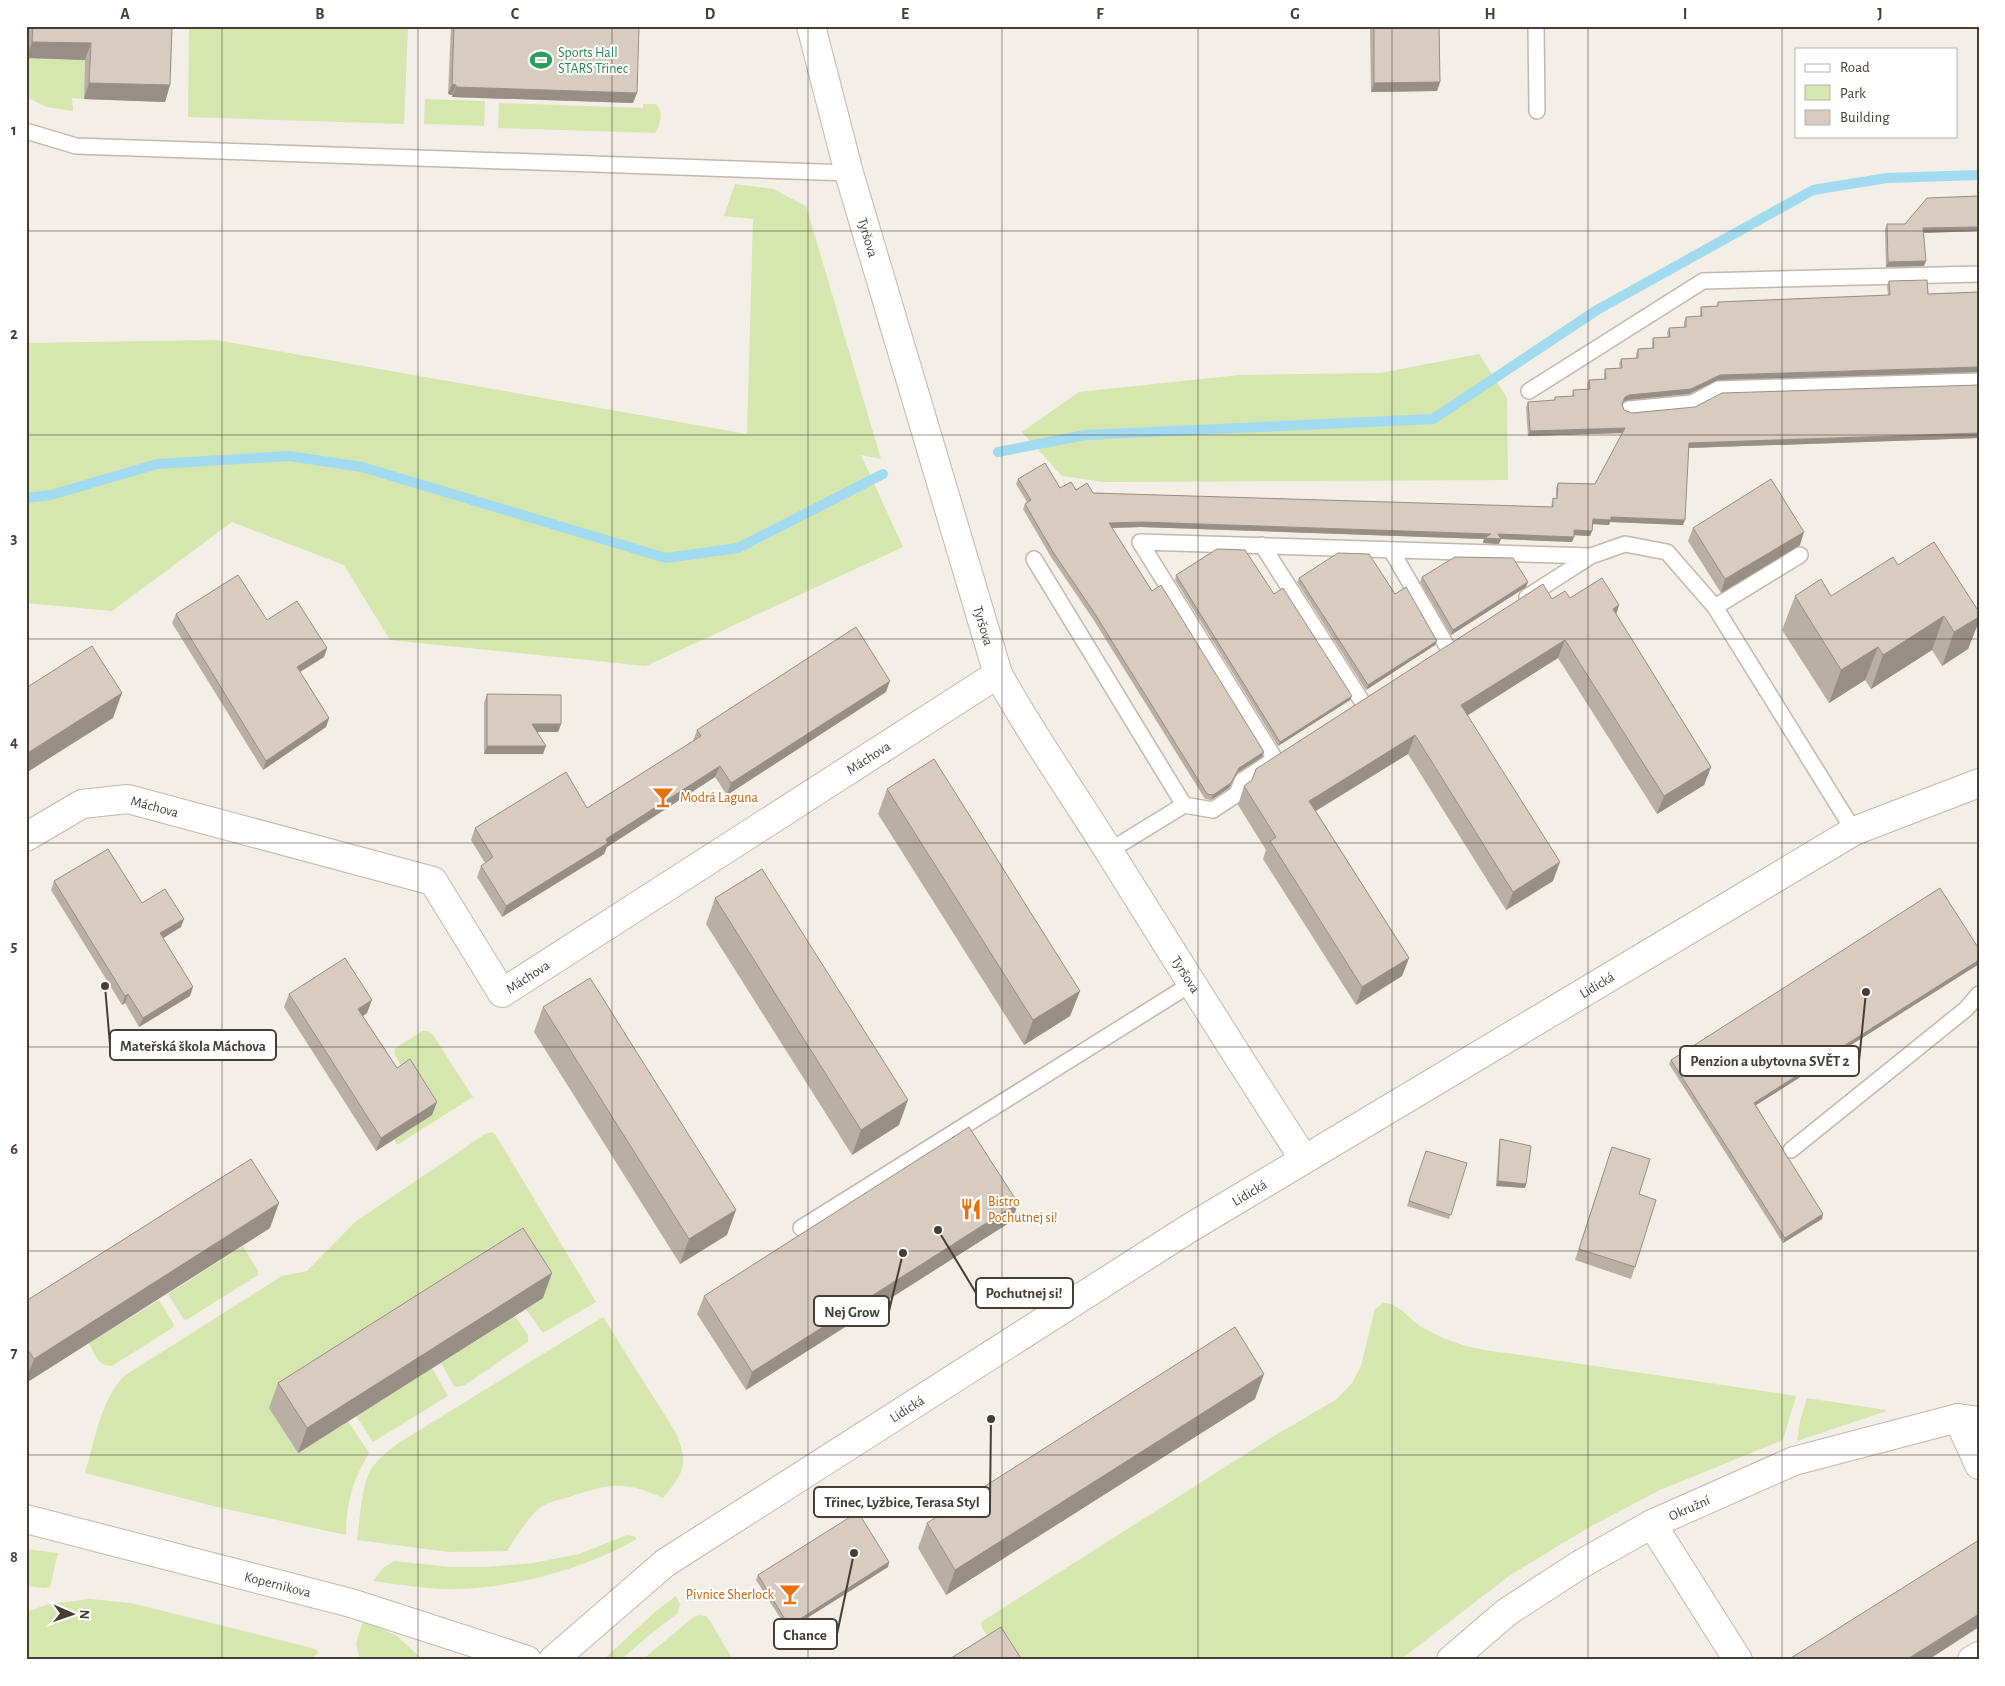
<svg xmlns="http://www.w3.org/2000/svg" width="2005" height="1686" font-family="'Alegreya Sans',sans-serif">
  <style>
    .green { fill: #d5e7af }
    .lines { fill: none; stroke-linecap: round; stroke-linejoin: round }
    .stream { stroke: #a2daf0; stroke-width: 10 }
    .service-casing { stroke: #c2b7ac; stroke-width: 18 }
    .minor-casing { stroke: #c2b7ac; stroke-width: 30 }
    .tertiary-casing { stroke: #c2b7ac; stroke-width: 30 }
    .service { stroke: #fff; stroke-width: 15 }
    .minor { stroke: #fff; stroke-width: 28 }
    .tertiary { stroke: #fff; stroke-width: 28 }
    .wall { fill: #baafa4 }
    .shaded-wall { fill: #978e86 }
    .building { fill: #d8cbbf; stroke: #978e86 }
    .grid { fill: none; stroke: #463d35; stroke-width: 1; stroke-opacity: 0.55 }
    .labels { text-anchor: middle; stroke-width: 4; stroke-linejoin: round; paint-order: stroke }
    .leisure-label { font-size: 14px; fill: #27864d; stroke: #fff; text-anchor: start }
    .street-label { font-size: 14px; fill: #463d35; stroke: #fff }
    .food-label { font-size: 14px; fill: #c56008; stroke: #fff; text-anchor: start }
    .leader { fill: none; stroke: #463d35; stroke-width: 2 }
    .callout-dot { fill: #463d35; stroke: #fff; stroke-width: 2 }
    .callout { fill: #fff; stroke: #463d35; stroke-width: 2 }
    .callout-label { font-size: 15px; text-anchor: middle; font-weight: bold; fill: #463d35 }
    .neatline { fill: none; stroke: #463d35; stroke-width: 2 }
    .grid-label { font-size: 16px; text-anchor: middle; font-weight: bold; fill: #463d35 }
  </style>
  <rect width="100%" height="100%" fill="#f3eee6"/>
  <path class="green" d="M189,26H408L404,124L188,117Z
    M26,58L85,60L84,99L72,98L73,111L47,107L26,97Z
    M425,99L485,101L484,126L424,124Z
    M499,103L643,108V104H656C664,112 660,125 655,133L498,128Z
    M735,184L773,189L806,206L881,459L861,455L903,547L646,666L390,640L344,565L232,522L112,611L26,603V343L216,340L747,434L753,219L724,216Z
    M1479,354L1507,398L1508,480L1103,482L1062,476L1022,432L1079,392L1239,375L1380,373Z
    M423,1031H428L433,1035L473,1097L397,1145L394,1140L432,1115L394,1054L395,1048Z
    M492,1132L495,1134L596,1302L543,1333L526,1309L348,1421L369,1453C353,1480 346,1503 346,1535L217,1507L85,1473C95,1440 100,1402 124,1376L282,1276L307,1271L355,1222L485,1134Z
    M243,1246L258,1271V1275L188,1319L185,1320L183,1318L168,1294Z
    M159,1300L173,1323L174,1326L172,1328L112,1366C98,1366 95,1355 89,1343Z
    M1383,1303C1398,1302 1410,1320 1422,1327C1448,1343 1477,1350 1507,1353L1796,1396L1783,1440L1660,1490L1586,1529L1509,1576L1400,1660H1012C1003,1651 981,1634 981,1622L1274,1436L1337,1399L1352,1383L1361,1366L1375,1309Z
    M515,1316L528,1335V1342L465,1385L457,1387L454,1386L441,1363Z
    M603,1317L676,1433C689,1465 684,1472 663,1498C623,1480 609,1484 569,1497C558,1500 546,1502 537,1510C525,1522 516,1537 507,1551L449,1552L357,1540C360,1520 361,1486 371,1469C378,1459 387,1452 397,1444Z
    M432,1368L448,1396L373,1442L356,1416Z
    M1807,1398L1886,1410L1887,1411L1797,1441L1800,1421Z
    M627,1535L634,1536L637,1539C583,1570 504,1591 442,1589C419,1588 396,1584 373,1581L383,1568L394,1561L451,1567H486L533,1563L579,1554Z
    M26,1549L58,1553L50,1587L44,1588L26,1586Z
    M676,1596L680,1604L677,1614L648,1636L621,1660H603L656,1611Z
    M90,1599L131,1603L312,1648L317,1650L318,1653L309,1660H26V1612L49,1604Z
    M698,1615L706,1616L710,1621L733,1660H642L691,1619Z
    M363,1620L397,1636L423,1660H360L356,1644Z"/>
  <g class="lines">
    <path class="stream" d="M998,452L1085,435L1433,419L1597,310L1813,190L1887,178L1979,175
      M26,498L51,495L157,464L289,456L362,467L666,558L738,548L883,474"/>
    <g class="service-casing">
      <path id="service" d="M1536,26L1537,111
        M26,131L76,146L849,173
        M1529,391L1703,281L1979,274
        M1629,409L1692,403L1718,389L1979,381
        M1262,545L1363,703
        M1391,550L1448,648
        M1034,559L1184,805L1109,851
        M1527,597L1591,556L1625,544L1667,552L1715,607L1854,831
        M1715,607L1800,555
        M1275,759L1140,542L1591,556
        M1184,805L1213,810L1237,794L1242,781L1272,761
        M1791,1150L1966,1009L1979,994
        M801,1228L1191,984"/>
    </g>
    <g class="minor-casing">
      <g id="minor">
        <path id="s1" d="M811,26L849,173L998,674C1032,736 1073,793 1110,853C1174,955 1238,1058 1304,1159"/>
        <path id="s2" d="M26,837L82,804L128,799L433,881L502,993L998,674"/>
        <path d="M1958,1418L1979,1465"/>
        <path id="s3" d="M26,1519L351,1603L527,1660"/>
        <path d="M1652,1524L1738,1660"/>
        <path id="s4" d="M1451,1660L1507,1612L1581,1564L1652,1524L1794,1461L1958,1418L1979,1421"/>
        <path d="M1972,1660L1979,1656"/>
      </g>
    </g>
    <g class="tertiary-casing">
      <g id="tertiary">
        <path id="s5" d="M553,1660L665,1563L1188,1229L1854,831L1979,783"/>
      </g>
    </g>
    <use href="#service" class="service"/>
    <use href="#minor" class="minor"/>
    <use href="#tertiary" class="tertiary"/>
  </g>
  <path class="wall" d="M28,26H172L170,85L165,102L84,99L85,60L26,58Z
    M451,26H639L633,103L452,97V95L448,94Z
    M1371,26H1439L1440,82L1437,91L1371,92L1370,29Z
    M1979,196V231L1924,233V266L1886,267L1885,229L1887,224H1905Z
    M1889,281L1928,294L1979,292V372L1718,380L1689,394L1628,400L1623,402L1622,405L1624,410L1632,413L1979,438L1689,448L1683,525L1610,522L1609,525L1593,524L1592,531L1590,536L1574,535L1572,542L1501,539L1499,544L1483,543L1484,539L1141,527L1112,528L1152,591L1264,752L1262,757L1237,773L1229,788L1211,800L1205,799L1093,619L1051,557L1023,509L1025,504L1027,502L1016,484L1018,479L1060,488L1093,493L1551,507L1553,498H1556V488L1558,483L1595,484L1623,433L1528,436L1526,407L1528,402L1554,400L1555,397L1572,396L1573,390H1588L1587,385L1589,380L1604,379V374L1605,369L1620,368L1619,364L1621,359L1636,358V354L1638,349L1652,348V343L1653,338L1668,337L1667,333L1669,328L1684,327V322L1686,317H1700V312L1701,307L1717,306L1718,302L1888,295L1887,286Z
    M1693,528L1800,545L1721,593L1688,541Z
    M1898,565L1979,612V621L1968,649L1942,666L1932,650L1871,689L1865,680L1829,703L1782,630L1795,596H1831Z
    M1176,575L1274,594L1350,700L1278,746L1175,580Z
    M1422,577L1528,582L1526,587L1451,635L1420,582Z
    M1299,578L1437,641L1435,645L1366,690L1297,582Z
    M1570,598L1619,605L1616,614L1711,767L1704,785L1657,814L1558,658L1467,715L1553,881L1506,910L1408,754L1316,811L1409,958L1402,976L1356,1005L1263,859L1266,850L1238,805L1244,786L1552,599Z
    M176,614L267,620L327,648L324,657L300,672L329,718L326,727L263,770L172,623Z
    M886,692L727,795L715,777L607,847L604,854L502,917L477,877L481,866L485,863L471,840L475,828L587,808L693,741L697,730Z
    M487,694L561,724L558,732H538L543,754H484V703Z
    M887,789L1080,991L1070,1016L1024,1045L878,814Z
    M54,881L142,903L181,927L163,938L190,996L139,1027L125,1003L122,1005L51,890Z
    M715,898L899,1125L852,1155L706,924Z
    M1979,964L1756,1105L1822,1219L1783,1243L1669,1064L1671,1060Z
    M289,994L367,1013L363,1016L397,1068L432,1115L376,1151L284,1007Z
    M543,1007L727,1235L680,1264L534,1032Z
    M1500,1139L1526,1184L1525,1188L1496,1186L1499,1143Z
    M1612,1147L1639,1194L1635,1267L1631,1279L1575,1260Z
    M1426,1151L1467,1163L1449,1219L1407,1206Z
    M1018,1203L1012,1221L746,1390L697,1314L704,1296Z
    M270,1228L26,1383V1301Z
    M543,1298L298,1453L269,1408L278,1383Z
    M1255,1399L946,1595L918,1548L927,1523Z
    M889,1562L888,1567L788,1630L756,1580L758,1575Z"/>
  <path class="shaded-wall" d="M32,42L91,43L85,60L26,58Z
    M1440,82L1437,91L1371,92L1374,83Z
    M89,83L170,85L165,102L84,99Z
    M452,84L456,85L452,95L448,94Z
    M456,87L637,93L633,103L452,97Z
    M1979,227V231L1922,233L1923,228Z
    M1926,261L1924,266L1886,267L1888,262Z
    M1979,367V372L1718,380L1689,394L1628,400L1623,402L1620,409L1625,397L1629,395L1720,375Z
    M1625,428L1624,433L1528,436L1530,431Z
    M1979,433V438L1687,448L1689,443Z
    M1611,517L1685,520L1683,525L1610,522L1609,525L1591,524L1593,519Z
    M1142,522L1498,534L1574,537L1572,542L1501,539L1499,544L1483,543L1484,539L1141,527L1107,528L1109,523Z
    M1574,530L1592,531L1590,536L1572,535Z
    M1804,532L1800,545L1721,593L1725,579Z
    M1528,582L1526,587L1451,635L1453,630Z
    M1619,605L1613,624V609Z
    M1944,616L1932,650L1871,689L1883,655Z
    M1979,617V621L1968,649L1942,666L1954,632Z
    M1565,640L1558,658L1465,717L1461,705Z
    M1437,641L1435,645L1366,690L1368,685Z
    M1878,647L1865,680L1829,703L1841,670Z
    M327,648L324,657L293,676L297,667Z
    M890,681L886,692L727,795L731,783Z
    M122,693L113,718L26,773V754Z
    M1352,696L1350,700L1278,746L1280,742Z
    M329,718L326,727L263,770L266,761Z
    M532,724H561L558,732H529Z
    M1415,735L1408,754L1312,813L1309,801Z
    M487,746H546L543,754H484Z
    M1264,752L1262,757L1237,773L1229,788L1211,800L1213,795L1239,768Z
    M720,766L715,777L607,847L604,854L502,917L506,906L606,839Z
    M1711,767L1704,785L1657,814L1664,796Z
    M1560,862L1553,881L1506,910L1513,892Z
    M184,919L181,927L157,942L160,933Z
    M1409,958L1402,976L1356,1005L1362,987Z
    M1979,960V964L1753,1107L1754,1103Z
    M193,987L190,996L139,1027L143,1018Z
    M1080,991L1070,1016L1024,1045L1033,1020Z
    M128,994L125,1003L122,1005L125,996Z
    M372,1000L367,1013L354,1022L358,1009Z
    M908,1100L899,1125L852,1155L861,1130Z
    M437,1102L432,1115L376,1151L381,1138Z
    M1498,1181L1526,1184L1525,1188L1496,1186Z
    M279,1203L270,1228L26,1383V1380L34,1359Z
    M1018,1203L1012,1221L746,1390L752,1372Z
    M736,1210L727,1235L680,1264L689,1239Z
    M1823,1214L1822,1219L1783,1243L1785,1238Z
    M552,1273L543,1298L298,1453L307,1428Z
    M1264,1374L1255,1399L946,1595L955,1570Z
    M889,1562L888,1567L788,1630L789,1626Z
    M1979,1614V1627L1928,1660H1906Z"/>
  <path class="building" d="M33,26H172L170,85L89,83L91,43L32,42Z
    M454,26H639L637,93L456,87V85L452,84Z
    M1374,26H1439L1440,82L1374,83Z
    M1979,196V227L1923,228L1926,261L1888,262L1887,224H1905L1927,198Z
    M1927,280L1928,294L1979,292V367L1720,375L1691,389L1629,395L1625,397L1622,404L1624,410L1632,413L1695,407L1722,393L1979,385V433L1689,443L1685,520L1611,517V520L1593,519L1592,531L1574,530V537L1498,534L1501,539L1484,538L1491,534L1142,522L1109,523L1152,591L1161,585L1264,752L1239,768L1231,783L1213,795L1207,794L1095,614L1053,552L1025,504L1031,500L1018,479L1045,463L1060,488L1071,482L1076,490L1087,483L1093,493L1553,507V498L1557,499L1558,483L1595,484L1625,428L1530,431L1528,402L1555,400V397L1574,396L1573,390L1590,389L1589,380L1606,379L1605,369L1622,368L1621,359L1638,358V349L1654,348L1653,338L1670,337L1669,328L1686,327V317L1702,316L1701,307L1718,306V302L1890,295L1889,281Z
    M1771,479L1804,532L1725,579L1693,528Z
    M1934,542L1979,612V617L1954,632L1944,616L1883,655L1878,647L1841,670L1795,596L1821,579L1831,596L1893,557L1898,565Z
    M1217,549L1245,550L1274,594L1283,588L1352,696L1280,742L1176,575Z
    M1338,553L1369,554L1395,594L1406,587L1437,641L1368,685L1299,578Z
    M1455,557L1513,558L1528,582L1453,630L1422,577Z
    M238,575L267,620L297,601L327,648L297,667L329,718L266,761L176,614Z
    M1602,578L1619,605L1613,609L1711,767L1664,796L1565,640L1471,699L1461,705L1560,862L1513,892L1415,735L1319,795L1309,801L1409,958L1362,987L1270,841L1276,837L1244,786L1252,780L1256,769L1543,584L1552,599L1565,591L1570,598Z
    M856,627L890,681L731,783L720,766L606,839L608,843L506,906L481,866L493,857L475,828L566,772L587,808L701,736L697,730Z
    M92,646L122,693L26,754V688Z
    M487,694L561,695V724H532L546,746H487Z
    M934,759L1080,991L1033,1020L887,789Z
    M108,849L142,903L165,889L184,919L160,933L193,987L143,1018L128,994L125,996L54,881Z
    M762,869L908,1100L861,1130L715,898Z
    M1940,888L1979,949V960L1754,1103L1823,1214L1785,1238L1671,1060Z
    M345,958L372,1000L358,1009L397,1068L410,1059L437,1102L381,1138L289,994Z
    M590,978L736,1210L689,1239L543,1007Z
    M969,1127L1018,1203L752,1372L704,1296Z
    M1500,1139L1531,1146L1526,1184L1498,1181Z
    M1612,1147L1650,1159L1639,1194L1656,1200L1635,1267L1579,1249Z
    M1426,1151L1467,1163L1451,1215L1409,1201Z
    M251,1159L279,1203L34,1359L26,1347V1301Z
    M523,1228L552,1273L307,1428L278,1383Z
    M1235,1327L1264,1374L955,1570L927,1523Z
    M858,1512L889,1562L789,1626L758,1575Z
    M1979,1540V1614L1906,1660H1792L1791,1658Z
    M1001,1627L1022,1660H948Z"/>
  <path class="grid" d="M222,26V1660M418,26V1660M612,26V1660M808,26V1660M1002,26V1660M1198,26V1660M1392,26V1660M1588,26V1660M1782,26V1660M26,231H1979M26,435H1979M26,639H1979M26,843H1979M26,1047H1979M26,1251H1979M26,1455H1979"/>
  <defs>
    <g id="stadium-bare" transform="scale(1.725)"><path d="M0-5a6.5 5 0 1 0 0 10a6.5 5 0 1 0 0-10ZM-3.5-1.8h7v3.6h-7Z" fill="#2e9e5b" stroke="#fff" stroke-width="2.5" paint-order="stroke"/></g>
    <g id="bar-bare" transform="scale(1.725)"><path d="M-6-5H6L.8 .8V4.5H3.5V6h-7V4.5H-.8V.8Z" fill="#e8710a" stroke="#fff" stroke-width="2.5" paint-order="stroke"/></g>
    <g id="restaurant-bare" transform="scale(1.725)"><path d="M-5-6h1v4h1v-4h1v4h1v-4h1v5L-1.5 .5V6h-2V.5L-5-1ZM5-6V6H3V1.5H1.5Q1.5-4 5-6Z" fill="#e8710a" stroke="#fff" stroke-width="2.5" paint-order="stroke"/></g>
  </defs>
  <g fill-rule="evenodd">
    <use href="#stadium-bare" x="541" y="60"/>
    <use href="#bar-bare" x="663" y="797"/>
    <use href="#restaurant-bare" x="971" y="1209"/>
    <use href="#bar-bare" x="790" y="1594"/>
  </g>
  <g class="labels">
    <g class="leisure-label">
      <text x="558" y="57">Sports Hall<tspan x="558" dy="16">STARS Třinec</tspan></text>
    </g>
    <g class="street-label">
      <text dy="5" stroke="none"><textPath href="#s1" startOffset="219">Tyršova</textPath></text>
      <text dy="5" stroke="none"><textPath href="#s1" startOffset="624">Tyršova</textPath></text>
      <text dy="5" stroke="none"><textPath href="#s2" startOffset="994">Máchova</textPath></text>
      <text dy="5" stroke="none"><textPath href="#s2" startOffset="139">Máchova</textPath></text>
      <text dy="5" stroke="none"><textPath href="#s1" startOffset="1029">Tyršova</textPath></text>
      <text dy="5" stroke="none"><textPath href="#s2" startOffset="589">Máchova</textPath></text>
      <text dy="5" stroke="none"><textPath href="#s5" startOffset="1245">Lidická</textPath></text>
      <text dy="5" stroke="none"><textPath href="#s5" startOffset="840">Lidická</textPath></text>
      <text dy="5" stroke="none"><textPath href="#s5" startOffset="435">Lidická</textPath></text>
      <text dy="5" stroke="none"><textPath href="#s4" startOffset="284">Okružní</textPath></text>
      <text dy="5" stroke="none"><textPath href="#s3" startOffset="260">Kopernikova</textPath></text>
    </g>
    <g class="food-label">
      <text x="680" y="802">Modrá Laguna</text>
      <text x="988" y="1206">Bistro<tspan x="988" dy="16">Pochutnej si!</tspan></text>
      <text x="774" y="1599" text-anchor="end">Pivnice Sherlock</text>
    </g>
  </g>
  <path class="leader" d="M105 986L110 1045M1866 992L1859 1061M938 1230L976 1293M903 1253L889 1311M991 1419L990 1502M854 1553L837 1634"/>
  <g class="callout-dot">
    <circle cx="105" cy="986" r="5"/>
    <circle cx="1866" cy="992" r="5"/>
    <circle cx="938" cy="1230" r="5"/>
    <circle cx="903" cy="1253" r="5"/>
    <circle cx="991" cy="1419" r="5"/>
    <circle cx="854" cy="1553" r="5"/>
  </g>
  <g class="callout">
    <rect x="110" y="1030" width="166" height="30" rx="5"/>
    <rect x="1680" y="1046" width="179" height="30" rx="5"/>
    <rect x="976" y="1278" width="97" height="30" rx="5"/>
    <rect x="814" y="1296" width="75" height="30" rx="5"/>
    <rect x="814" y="1487" width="176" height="30" rx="5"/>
    <rect x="774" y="1619" width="63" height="30" rx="5"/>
  </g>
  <g class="callout-label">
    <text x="193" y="1051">Mateřská škola Máchova</text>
    <text x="1770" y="1066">Penzion a ubytovna SVĚT 2</text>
    <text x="1024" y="1298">Pochutnej si!</text>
    <text x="852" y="1317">Nej Grow</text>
    <text x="902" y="1507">Třinec, Lyžbice, Terasa Styl</text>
    <text x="805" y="1640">Chance</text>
  </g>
  <rect width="2005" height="1686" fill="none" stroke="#ffffff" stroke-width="55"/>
  <rect x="1795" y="48" width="162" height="90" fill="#ffffff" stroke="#b5b1ae"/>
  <rect x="1805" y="64" width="25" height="8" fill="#ffffff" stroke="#b5b1ae"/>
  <text x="1840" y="72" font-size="15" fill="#463d35">Road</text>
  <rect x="1805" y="85" width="25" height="15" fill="#d5e7af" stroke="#b5b1ae"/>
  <text x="1840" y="98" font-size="15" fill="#463d35">Park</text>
  <rect x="1805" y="110" width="25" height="15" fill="#d8cbbf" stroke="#b5b1ae"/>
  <text x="1840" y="122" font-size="15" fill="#463d35">Building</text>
  <g transform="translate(72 1614) rotate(92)" stroke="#ffffff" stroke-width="4" paint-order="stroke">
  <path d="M0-4L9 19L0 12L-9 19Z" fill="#463d35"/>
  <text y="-8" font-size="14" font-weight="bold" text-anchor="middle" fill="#463d35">N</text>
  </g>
  <rect x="28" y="28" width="1950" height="1630" class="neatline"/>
  <g class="grid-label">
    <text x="125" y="19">A</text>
    <text x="320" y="19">B</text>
    <text x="515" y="19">C</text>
    <text x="710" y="19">D</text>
    <text x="905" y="19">E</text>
    <text x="1100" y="19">F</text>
    <text x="1295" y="19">G</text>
    <text x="1490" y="19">H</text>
    <text x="1685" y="19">I</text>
    <text x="1880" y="19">J</text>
    <text x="14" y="135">1</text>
    <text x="14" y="339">2</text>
    <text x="14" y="543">3</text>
    <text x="14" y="747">4</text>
    <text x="14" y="951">5</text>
    <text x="14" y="1154">6</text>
    <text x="14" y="1358">7</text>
    <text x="14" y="1562">8</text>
  </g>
</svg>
